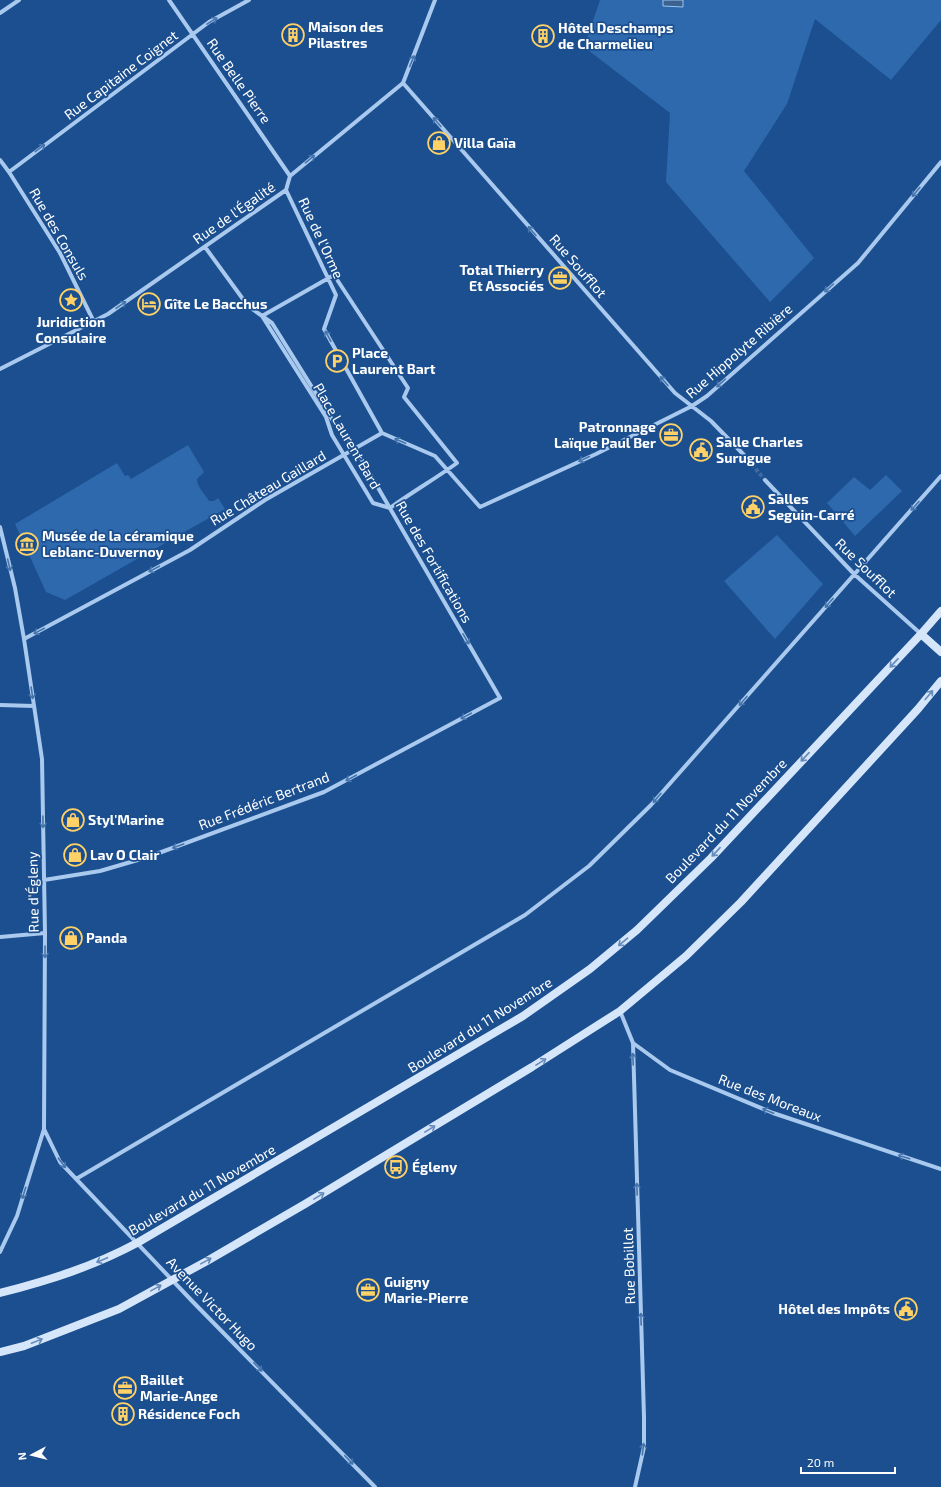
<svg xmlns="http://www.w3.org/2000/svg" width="941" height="1487" font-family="'Exo 2',sans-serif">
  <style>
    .green { fill: #2e69ad }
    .water { fill: #3c6290; stroke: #9cc4f0 }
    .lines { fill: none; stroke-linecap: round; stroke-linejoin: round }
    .street-tunnel { stroke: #3d69a0; stroke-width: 4; stroke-dasharray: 4 2; stroke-linecap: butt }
    .street { stroke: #a9c9ee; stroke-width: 4 }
    .secondary { stroke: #d6e6fa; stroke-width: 8 }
    .oneway { stroke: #4674ac }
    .oneway2 { stroke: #668bba }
    .labels { text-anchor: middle; stroke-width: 3.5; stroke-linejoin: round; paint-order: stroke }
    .poi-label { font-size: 14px; font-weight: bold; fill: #fff; stroke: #1b4f8f; text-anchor: start }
    .street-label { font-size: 14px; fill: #fff; stroke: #1b4f8f }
  </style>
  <rect width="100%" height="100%" fill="#1b4f8f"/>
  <path class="green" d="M600,0H941V20L891,80L815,19L787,104L744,171L814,258L770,302L666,182L670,113L584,47Z
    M188,445L204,472L197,479C197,488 205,493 209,501H214L218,498L225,509L65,600L46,592L15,524L117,463L125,476L128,475L131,479Z
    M886,475L902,491L855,536L827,503L854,477L870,490Z
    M777,535L823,584L775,639L724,581Z"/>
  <path class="water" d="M663,0H683V7L663,6Z"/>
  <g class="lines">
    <path class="street-tunnel" d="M744,455L765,480"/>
    <path class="street" d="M169,0L290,176
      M0,13L19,0
      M403,83L675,393L711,421L744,455
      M0,160L9,172L60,253L94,322
      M9,172L209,22L249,0
      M286,190L336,295L324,329L382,433L435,456L480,507L596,454L692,406L707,396L858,263L941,162
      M334,275L408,388L404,397L457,463C435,479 412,492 390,508L373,503L332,435L326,417L262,316Z
      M0,369L108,314L286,190L290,176L403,83L435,0
      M765,480L854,574L921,634
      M0,527L15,588L24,639L42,759L45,933L44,1129L17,1216L0,1252
      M24,639L190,550L265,500L382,433
      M0,705L34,706
      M44,880L100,871L148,857L324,792L500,698L355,448L335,424L272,323L248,306L205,247
      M0,937L45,933
      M620,1011L633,1043L670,1070L773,1113L941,1169
      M633,1043L644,1417V1447L635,1487
      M44,1129L60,1162L193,1302L375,1487
      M76,1179L525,915L589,866L651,805L941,476"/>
    <path class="secondary" d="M921,634L941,652
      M0,1293C50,1280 92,1267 137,1243L523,1016L590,969L637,930L711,858L921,634L941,611
      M0,1352L24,1346L119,1309L207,1261L305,1204L532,1067L620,1011L686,956L741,902L918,709L941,681"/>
  </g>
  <defs><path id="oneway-shaft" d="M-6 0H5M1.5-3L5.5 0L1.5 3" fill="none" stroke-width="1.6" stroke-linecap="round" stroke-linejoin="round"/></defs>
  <g class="oneway">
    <use href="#oneway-shaft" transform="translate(212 21) rotate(-31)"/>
    <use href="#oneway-shaft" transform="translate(412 61) rotate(-68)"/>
    <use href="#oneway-shaft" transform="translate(437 122) rotate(-131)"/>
    <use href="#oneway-shaft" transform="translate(40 148) rotate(-37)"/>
    <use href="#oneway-shaft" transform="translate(310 159) rotate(-39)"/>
    <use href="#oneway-shaft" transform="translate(916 192) rotate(130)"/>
    <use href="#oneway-shaft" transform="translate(532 231) rotate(-131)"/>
    <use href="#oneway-shaft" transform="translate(829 288) rotate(138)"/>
    <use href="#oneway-shaft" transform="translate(121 305) rotate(-35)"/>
    <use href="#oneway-shaft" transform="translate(328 336) rotate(-119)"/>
    <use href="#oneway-shaft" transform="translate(664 381) rotate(-131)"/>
    <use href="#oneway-shaft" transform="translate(721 383) rotate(138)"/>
    <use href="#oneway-shaft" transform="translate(400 441) rotate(-157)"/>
    <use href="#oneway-shaft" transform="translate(584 459) rotate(155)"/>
    <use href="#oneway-shaft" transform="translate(915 506) rotate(132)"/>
    <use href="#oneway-shaft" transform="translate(9 565) rotate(77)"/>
    <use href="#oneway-shaft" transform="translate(154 569) rotate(152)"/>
    <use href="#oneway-shaft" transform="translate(829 603) rotate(131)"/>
    <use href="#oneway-shaft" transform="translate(39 631) rotate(152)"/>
    <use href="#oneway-shaft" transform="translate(466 639) rotate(60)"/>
    <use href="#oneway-shaft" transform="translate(32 693) rotate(82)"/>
    <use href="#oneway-shaft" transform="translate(743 701) rotate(131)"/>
    <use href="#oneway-shaft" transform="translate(466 716) rotate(152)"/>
    <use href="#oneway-shaft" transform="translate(351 778) rotate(152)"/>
    <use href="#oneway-shaft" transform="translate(657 798) rotate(131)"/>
    <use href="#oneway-shaft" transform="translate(43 822) rotate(89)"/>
    <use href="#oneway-shaft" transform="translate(178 846) rotate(160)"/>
    <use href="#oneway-shaft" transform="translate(45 952) rotate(90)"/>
    <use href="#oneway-shaft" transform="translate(633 1059) rotate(-92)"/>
    <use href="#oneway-shaft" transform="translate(768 1111) rotate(-158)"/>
    <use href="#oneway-shaft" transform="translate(904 1157) rotate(-162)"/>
    <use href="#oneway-shaft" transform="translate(62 1163) rotate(53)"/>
    <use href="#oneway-shaft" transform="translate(637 1189) rotate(-92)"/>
    <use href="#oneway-shaft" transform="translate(24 1193) rotate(107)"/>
    <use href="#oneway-shaft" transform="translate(641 1319) rotate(-92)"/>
    <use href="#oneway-shaft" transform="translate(258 1367) rotate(46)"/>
    <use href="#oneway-shaft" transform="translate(643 1449) rotate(-83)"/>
    <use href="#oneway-shaft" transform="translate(349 1460) rotate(46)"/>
  </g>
  <g class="oneway2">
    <use href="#oneway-shaft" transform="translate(894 663) rotate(133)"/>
    <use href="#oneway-shaft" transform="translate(929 695) rotate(-50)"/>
    <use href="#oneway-shaft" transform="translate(805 757) rotate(133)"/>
    <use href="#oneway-shaft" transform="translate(716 852) rotate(133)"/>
    <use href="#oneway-shaft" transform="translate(623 942) rotate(140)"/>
    <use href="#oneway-shaft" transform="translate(541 1062) rotate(-32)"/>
    <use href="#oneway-shaft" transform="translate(430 1129) rotate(-31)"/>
    <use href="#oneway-shaft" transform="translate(319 1196) rotate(-31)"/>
    <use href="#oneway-shaft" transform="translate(102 1260) rotate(157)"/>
    <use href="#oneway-shaft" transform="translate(206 1261) rotate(-29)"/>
    <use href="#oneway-shaft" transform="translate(156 1288) rotate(-29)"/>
    <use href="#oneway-shaft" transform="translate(37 1341) rotate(-22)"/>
  </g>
  <defs>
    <g id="building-ring" transform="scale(1.15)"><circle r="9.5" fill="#1b4f8f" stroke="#ffd166" stroke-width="1.5"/><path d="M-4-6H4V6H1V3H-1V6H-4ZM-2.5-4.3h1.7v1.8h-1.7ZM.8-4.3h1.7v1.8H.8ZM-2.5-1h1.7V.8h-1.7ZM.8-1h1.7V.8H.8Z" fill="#ffd166"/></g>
    <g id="shop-ring" transform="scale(1.15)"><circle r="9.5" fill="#1b4f8f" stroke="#ffd166" stroke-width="1.5"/><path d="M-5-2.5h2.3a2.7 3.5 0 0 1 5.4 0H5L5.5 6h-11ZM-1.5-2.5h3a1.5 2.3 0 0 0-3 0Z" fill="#ffd166"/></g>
    <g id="office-ring" transform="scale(1.15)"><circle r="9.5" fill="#1b4f8f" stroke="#ffd166" stroke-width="1.5"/><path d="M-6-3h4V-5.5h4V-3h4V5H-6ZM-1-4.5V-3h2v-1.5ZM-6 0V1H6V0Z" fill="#ffd166"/></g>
    <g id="sight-ring" transform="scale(1.15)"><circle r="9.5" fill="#1b4f8f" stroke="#ffd166" stroke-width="1.5"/><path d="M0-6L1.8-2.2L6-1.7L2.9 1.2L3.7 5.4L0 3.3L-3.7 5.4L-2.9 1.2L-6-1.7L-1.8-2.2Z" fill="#ffd166"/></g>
    <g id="hotel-ring" transform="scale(1.15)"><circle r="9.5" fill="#1b4f8f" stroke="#ffd166" stroke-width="1.5"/><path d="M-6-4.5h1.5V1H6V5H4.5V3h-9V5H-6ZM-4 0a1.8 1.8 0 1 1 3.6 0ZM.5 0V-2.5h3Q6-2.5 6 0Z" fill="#ffd166"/></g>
    <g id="parking-ring" transform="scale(1.15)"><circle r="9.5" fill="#1b4f8f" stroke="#ffd166" stroke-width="1.5"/><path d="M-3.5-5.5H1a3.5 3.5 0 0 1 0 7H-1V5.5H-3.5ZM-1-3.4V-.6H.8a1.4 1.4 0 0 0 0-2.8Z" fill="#ffd166"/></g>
    <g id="civic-ring" transform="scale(1.15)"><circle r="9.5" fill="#1b4f8f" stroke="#ffd166" stroke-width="1.5"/><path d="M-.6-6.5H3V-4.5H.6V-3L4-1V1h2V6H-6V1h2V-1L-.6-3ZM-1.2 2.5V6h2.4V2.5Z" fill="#ffd166"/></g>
    <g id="museum-ring" transform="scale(1.15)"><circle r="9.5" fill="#1b4f8f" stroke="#ffd166" stroke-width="1.5"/><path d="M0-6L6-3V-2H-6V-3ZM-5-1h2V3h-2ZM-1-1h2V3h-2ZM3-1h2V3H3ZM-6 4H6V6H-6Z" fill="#ffd166"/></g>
    <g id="bus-ring" transform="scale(1.15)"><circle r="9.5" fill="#1b4f8f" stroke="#ffd166" stroke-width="1.5"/><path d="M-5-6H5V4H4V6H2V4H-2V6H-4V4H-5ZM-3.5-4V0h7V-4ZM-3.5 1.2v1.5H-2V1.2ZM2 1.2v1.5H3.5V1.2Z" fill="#ffd166"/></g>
  </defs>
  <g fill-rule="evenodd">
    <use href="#building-ring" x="293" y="35"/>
    <use href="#building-ring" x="543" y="36"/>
    <use href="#shop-ring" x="439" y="143"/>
    <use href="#office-ring" x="560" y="278"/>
    <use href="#sight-ring" x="71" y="300"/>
    <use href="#hotel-ring" x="149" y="304"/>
    <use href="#parking-ring" x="337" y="361"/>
    <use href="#office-ring" x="671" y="435"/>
    <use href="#civic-ring" x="701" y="450"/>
    <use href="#civic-ring" x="753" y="507"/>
    <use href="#museum-ring" x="27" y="544"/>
    <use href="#shop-ring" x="73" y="820"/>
    <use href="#shop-ring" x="75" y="855"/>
    <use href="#shop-ring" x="71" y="938"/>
    <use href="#bus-ring" x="396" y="1167"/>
    <use href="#office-ring" x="368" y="1290"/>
    <use href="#civic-ring" x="906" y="1309"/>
    <use href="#office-ring" x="125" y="1388"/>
    <use href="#building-ring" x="123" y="1414"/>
  </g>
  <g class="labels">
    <g class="poi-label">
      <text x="308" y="32">Maison des<tspan x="308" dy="16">Pilastres</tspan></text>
      <text x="558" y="33">Hôtel Deschamps<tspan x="558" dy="16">de Charmelieu</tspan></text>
      <text x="454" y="148">Villa Gaïa</text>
      <text x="544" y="275" text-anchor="end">Total Thierry<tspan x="544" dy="16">Et Associés</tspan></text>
      <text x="164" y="309">Gîte Le Bacchus</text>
      <text x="71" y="327" text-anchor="middle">Juridiction<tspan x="71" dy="16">Consulaire</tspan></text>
      <text x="352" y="358">Place<tspan x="352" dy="16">Laurent Bart</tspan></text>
      <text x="656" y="432" text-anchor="end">Patronnage<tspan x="656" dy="16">Laïque Paul Ber</tspan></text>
      <text x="716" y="447">Salle Charles<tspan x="716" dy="16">Surugue</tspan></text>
      <text x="768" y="504">Salles<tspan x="768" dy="16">Seguin-Carré</tspan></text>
      <text x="42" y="541">Musée de la céramique<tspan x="42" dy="16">Leblanc-Duvernoy</tspan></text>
      <text x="88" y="825">Styl'Marine</text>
      <text x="90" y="860">Lav O Clair</text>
      <text x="86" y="943">Panda</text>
      <text x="412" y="1172">Égleny</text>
      <text x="384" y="1287">Guigny<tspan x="384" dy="16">Marie-Pierre</tspan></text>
      <text x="890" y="1314" text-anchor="end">Hôtel des Impôts</text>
      <text x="140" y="1385">Baillet<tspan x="140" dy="16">Marie-Ange</tspan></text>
      <text x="138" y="1419">Résidence Foch</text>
    </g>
    <g class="street-label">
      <text transform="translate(121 75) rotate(-37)" y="5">Rue Capitaine Coignet</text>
      <text transform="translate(239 81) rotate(55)" y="5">Rue Belle Pierre</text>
      <text transform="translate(234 213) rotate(-35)" y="5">Rue de l'Égalité</text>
      <text transform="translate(59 234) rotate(60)" y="5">Rue des Consuls</text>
      <text transform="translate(321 238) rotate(65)" y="5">Rue de l'Orme</text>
      <text transform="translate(578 266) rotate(49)" y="5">Rue Soufflot</text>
      <text transform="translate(739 351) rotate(-41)" y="5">Rue Hippolyte Ribière</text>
      <text transform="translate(347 436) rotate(60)" y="5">Place Laurent Bard</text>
      <text transform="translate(268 488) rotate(-31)" y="5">Rue Château Gaillard</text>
      <text transform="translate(434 562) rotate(60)" y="5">Rue des Fortifications</text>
      <text transform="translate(866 568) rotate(44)" y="5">Rue Soufflot</text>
      <text transform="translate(264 801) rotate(-21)" y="5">Rue Frédéric Bertrand</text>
      <text transform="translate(726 821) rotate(-46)" y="5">Boulevard du 11 Novembre</text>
      <text transform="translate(33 892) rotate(-91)" y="5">Rue d'Égleny</text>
      <text transform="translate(480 1025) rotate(-32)" y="5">Boulevard du 11 Novembre</text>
      <text transform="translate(770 1098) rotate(21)" y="5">Rue des Moreaux</text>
      <text transform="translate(202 1190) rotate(-30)" y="5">Boulevard du 11 Novembre</text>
      <text transform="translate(629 1266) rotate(-92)" y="5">Rue Bobillot</text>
      <text transform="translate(212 1304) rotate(46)" y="5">Avenue Victor Hugo</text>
    </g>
  </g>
  <g transform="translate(32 1455) rotate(263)" stroke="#1b4f8f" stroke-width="3" paint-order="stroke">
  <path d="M0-3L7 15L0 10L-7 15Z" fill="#ffffff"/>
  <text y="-6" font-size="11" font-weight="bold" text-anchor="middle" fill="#ffffff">N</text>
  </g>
  <path d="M801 1467v6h94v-6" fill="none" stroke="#ffffff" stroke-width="2"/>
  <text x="807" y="1467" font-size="12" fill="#ffffff" stroke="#1b4f8f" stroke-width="3" paint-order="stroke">20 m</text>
</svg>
